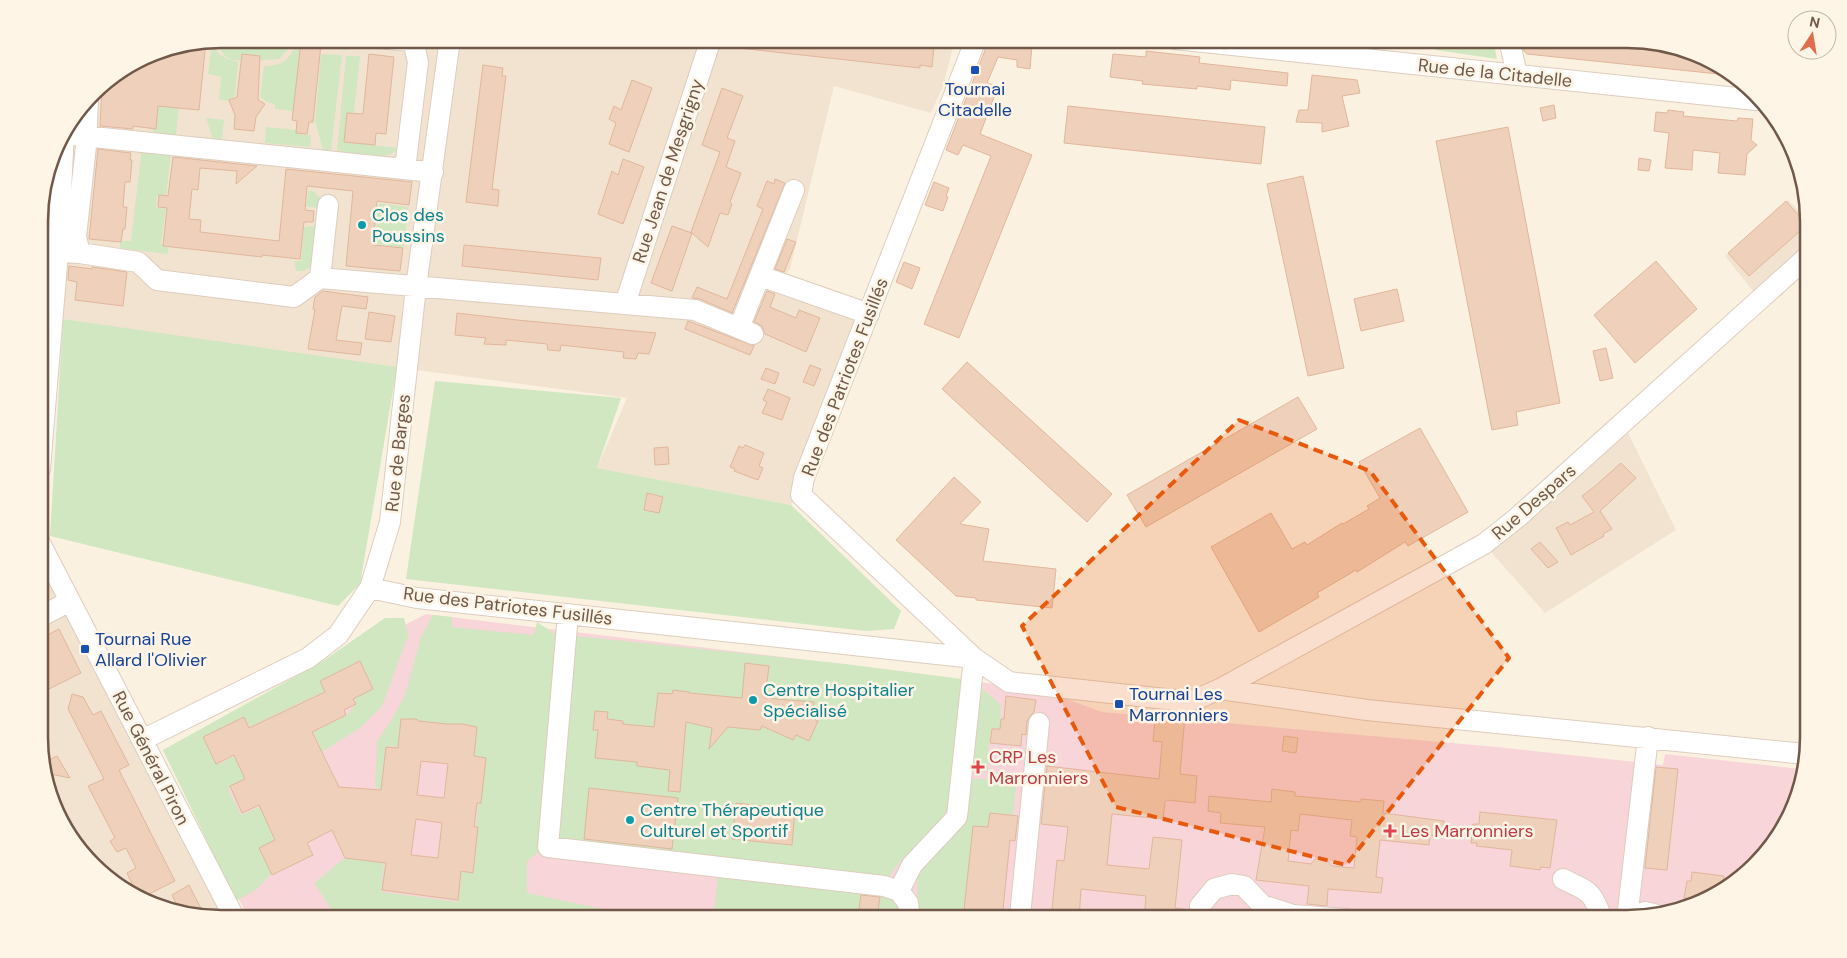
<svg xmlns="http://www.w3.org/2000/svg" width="1847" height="958" font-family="'DM Sans',sans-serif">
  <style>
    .residential { fill: #f2e3d0 }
    .medical { fill: #f8d5d9 }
    .green { fill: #d0e7c1 }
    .building { fill: #efd0ba; stroke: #e1b69b; fill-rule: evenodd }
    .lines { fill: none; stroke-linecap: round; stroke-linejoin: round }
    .minor-casing { stroke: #decdbe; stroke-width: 22 }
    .minor { stroke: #fff; stroke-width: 20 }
    .marked { fill: #e8590c; fill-opacity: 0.2; stroke: #e8590c; stroke-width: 4; stroke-dasharray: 10 6; stroke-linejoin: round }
    .transit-dot { fill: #1a4fb4; stroke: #fef5e7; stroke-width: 2 }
    .culture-dot { fill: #0f9aa8; stroke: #fef5e7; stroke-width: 2 }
    .health-dot { fill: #e0444e; stroke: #fef5e7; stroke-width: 2 }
    .labels { text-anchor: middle; stroke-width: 5; stroke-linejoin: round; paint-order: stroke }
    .street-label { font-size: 18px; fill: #715849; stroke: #fef5e7 }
    .transit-label { font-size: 18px; fill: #164399; stroke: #fef5e7; text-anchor: start }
    .culture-label { font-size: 18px; fill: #0d838f; stroke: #fef5e7; text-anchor: start }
    .health-label { font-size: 18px; fill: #be3a42; stroke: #fef5e7; text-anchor: start }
    .rim { fill: none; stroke: #715849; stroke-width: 2.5 }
  </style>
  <rect width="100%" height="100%" fill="#fbf1e1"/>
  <path class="residential" d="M220,39H955L943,86L931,113L834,86L790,269L786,274L868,310L791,505L597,468L627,398L282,352L63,319L77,115L100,84L151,52Z
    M48,176L40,405L39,208Z
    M1788,200L1807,219V257L1760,300L1725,256Z
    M1623,423L1676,530L1545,613L1484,544Z
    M40,543L235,919H220L140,900L69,839L40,762Z"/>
  <path class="medical" d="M426,614L906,672L1045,691L1102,712L1497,747L1663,765L1665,754L1801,769L1789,818L1727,889L1638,919H249L163,750Z"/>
  <path class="green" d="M220,39H315L346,42L347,50L292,45L279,59C268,60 239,62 230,59C223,56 218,47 216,40Z
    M1381,39H1493L1497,59L1436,50L1437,45Z
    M212,42C217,56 224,58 238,62L235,96L227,101L219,99L221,77L208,74Z
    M185,46L176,135L153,132L161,51Z
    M300,49L293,111L275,109V104L267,102L260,97L264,66C278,66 287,63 293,50Z
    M321,54L342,55L331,150H323L315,121Z
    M346,56H360L354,113L347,115L344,142L400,148C384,163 357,154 337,151Z
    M206,118L224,120L222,140L213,139Z
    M266,127L297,130V134L311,135L310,147L265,143Z
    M142,148L171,151L166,197L157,196L156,208L166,209L161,244L169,248L167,254L120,248V241H131Z
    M308,191H314L324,203L314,266L303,271H296L294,261H301L304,227L315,226L317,208L306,206Z
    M379,203L408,207L404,248L374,244Z
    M63,319L397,367L360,584L338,606L50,536Z
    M435,381L621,398L597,468L791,505L901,611L894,629L866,631L406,579Z
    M433,615L452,617V627L534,635L537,622L559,637L540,851L527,861V893L598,908L681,919H338L314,883L345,858L384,862L381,892L458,902L462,870L471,871L483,760L470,758L448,726L430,722L401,719L398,747L386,746L382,791L375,787L377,742L392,719L405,695L421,637Z
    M385,618H404L408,636L382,706L360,728L322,752L313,732L347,715L357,703L354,698L373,688L360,661L320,681L325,691L250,727L244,717L204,737L217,765L234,756L242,772L259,774L228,789L241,815L261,806L278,842L260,851L271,874L257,889L236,901L163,750L323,661Z
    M576,636L845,664L962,679L949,809L946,822L902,859L888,878L558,844Z
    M978,685L1001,705L1000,730L991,729L988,751V771L969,768Z
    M968,779H1017L1013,815L991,813L988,830L973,827L963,919H918L917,873L960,829Z
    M719,867L884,886L910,919H713Z"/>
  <path class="building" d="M730,39H868L934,46L932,67L920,65V68L729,47Z
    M1521,39H1627L1707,57L1728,75L1527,54L1524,51Z
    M989,40L1032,45L1030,69L1017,67V60L998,57L987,83L998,87L980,134L1032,155L959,338L924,324L991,156L963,145L958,155L946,150Z
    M206,41L199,110L158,106L156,129L133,126V129L100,126L102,89H104L105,81L151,52Z
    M301,42L321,44L313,122H309L307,134L296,133L297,121L292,120Z
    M1146,51L1200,57L1199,63L1288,73L1287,86L1231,80L1230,90L1197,86V89L1142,84L1143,81L1110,77L1113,54L1146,57Z
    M242,54L260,56L258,100L265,104L256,117L254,131L234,129L235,115L229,100L237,97Z
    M369,54L394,57L386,134L376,133L375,145L344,142L347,113L363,114Z
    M483,65L503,68L502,76H506L492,189L499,190L498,206L466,202Z
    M1312,75L1357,80L1360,93L1342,96L1349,126L1322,132V123L1296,122L1299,110H1308Z
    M632,80L652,88L629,152L609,144L616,123L609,119L614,106L621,110Z
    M722,88L743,96L727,138L735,141L726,167L741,173L730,202L732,204L728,215L720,213L708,247L691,232L720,152L702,145Z
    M1554,105L1556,118L1543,121L1540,108Z
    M1068,106L1265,127L1261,164L1064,143Z
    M1668,110L1684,112L1683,116L1737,121L1738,118L1753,119L1751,140L1757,145L1747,154L1745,175L1718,173L1720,153L1693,150L1692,170L1665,168L1669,133L1654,131L1656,112L1667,113Z
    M1508,127L1560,403L1516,412L1518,425L1492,430L1436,141Z
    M98,149L131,153L130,160H132L130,182H125L123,207H127L125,229H123L121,242L89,239Z
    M173,157L257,166L236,184L237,171L200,168L198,190L192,189L189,219L201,220L200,232L279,241L286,169L412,182L409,205L377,201L373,245L403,248L400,271L346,266L353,191L307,186L305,210L314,211L313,222H304L300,259L262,255V257L163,246L167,208L158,207L159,195L168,196Z
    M1639,158L1651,160L1649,171L1638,170Z
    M623,159L644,167L623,224L598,214L612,171L618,175Z
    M1303,176L1344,368L1308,376L1267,184Z
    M775,179L785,183L732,313L700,299L692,298L697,287L727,299L763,209L757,206L767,181L774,184Z
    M934,182L949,188L946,196L948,197L943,211L925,205Z
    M1786,201L1807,225L1749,276L1728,253Z
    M672,226L692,233L672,291L651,283Z
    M787,239L796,242L784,272L775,269Z
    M464,245L601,258L598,280L462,266Z
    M1656,261L1697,309L1635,363L1594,315Z
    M904,262L920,268L912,289L896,282Z
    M69,266L92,269V267L127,272L123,306L75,300L77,282L68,280Z
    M1397,289L1404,321L1361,331L1354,299Z
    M323,291L368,297L366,309L342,306L336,340L362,343L360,355L308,349L315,309H313L315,297Z
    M767,291L775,294L770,307L796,318L799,310L820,318L806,352L765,334L762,326L754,322Z
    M369,312L395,316L391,342L365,339Z
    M457,313L517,320L656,333L649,354L638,353L636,359L623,358L624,352L561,345L560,351L548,350L547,344L506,340V345L484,344L486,338L455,335Z
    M688,321L754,346L750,355L685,329Z
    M1606,348L1613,378L1600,381L1593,351Z
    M967,362L1112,494L1087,522L942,389Z
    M810,365L821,369L814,386L803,382Z
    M766,368L779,373L775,384L761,379Z
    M768,389L790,398L782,420L762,413L767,402L763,400Z
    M1298,397L1317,429L1146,527L1127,495Z
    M1420,428L1468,512L1408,546L1405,542L1357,572L1356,570L1317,593L1319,597L1259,632L1211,547L1271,513L1292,549L1305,542L1307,545L1342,523L1343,524L1369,509L1367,506L1380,498L1359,462Z
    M745,445L764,453L759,466L763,468L758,480L734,471L735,469L730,467L739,446L743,448Z
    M668,447L669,464L655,465L654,448Z
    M1621,463L1636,478L1600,511L1612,529L1603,534L1604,536L1571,555L1556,528L1568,522L1570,525L1594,512L1582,496L1594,487Z
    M954,477L981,502L960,524L989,529L983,561L1056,569L1052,608L976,600V598L956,596L896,540Z
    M647,493L663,497L659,513L644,510Z
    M1540,542L1558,562L1548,568L1531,549Z
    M59,629L81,673L49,689L40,670V639Z
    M360,661L373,689L353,699L356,704L344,710L346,715L312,732L339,787L381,790L386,747L398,748L401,719H416L419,721L447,724H462L477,727L474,756L486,758L481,803H477L474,827H478L473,873L461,871L458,900L382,890L386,863L345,858L332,830L307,843L313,855L272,875L259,848L275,840L259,805L242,813L230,786L245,779L234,755L216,764L203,737L244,717L249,728L325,692L320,681ZM421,761L448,764L444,798L417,795ZM416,819L442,823L438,858L411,855Z
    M745,663L769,666L765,698L814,702L812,718L818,721L809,741L796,735L793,740L762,726L760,730L728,727L709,749L712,728L686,722L680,792L668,791L670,770L637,766V762L595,758L598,730H593L595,711L608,712L607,719L623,721V724L654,727L658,693L672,694L673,690L689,692V693L742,698Z
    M72,694L83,697L93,715L101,711L129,765L119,770L175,881L139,899L127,873L136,868L126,848L117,852L110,841L115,838L88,786L104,779L68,709Z
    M1006,696L1036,700L1034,712L1030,716L1027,721L1026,735L1022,734L1021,746L990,743L992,729H1000L1001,719H1004Z
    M1156,712L1185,716L1180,774L1197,776L1195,803L1167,800L1165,802L1163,819L1112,814L1107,865L1149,869L1153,837L1182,840L1175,908L1189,910L1190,919H1144L1146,896L1081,889L1079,919H1051L1057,860L1064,861L1068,827L1041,824L1047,766L1159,779L1162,742L1153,741Z
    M1284,736L1298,738L1296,753L1282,751Z
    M57,756L70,778L45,773L41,764Z
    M1656,767L1678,769L1667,870L1645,868Z
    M589,788L678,798L672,849L584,839Z
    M1272,789L1295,792V796L1361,802V799L1384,801L1383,813L1444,821L1443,836L1430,835L1429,845L1380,840L1376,877L1383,878L1381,893L1328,889L1327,906L1307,904L1309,886L1256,880L1265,827L1220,823L1221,813L1208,811L1209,796L1271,802ZM1300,814L1352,820L1350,836L1357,837L1354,868L1332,866L1326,859L1317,857L1311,864L1288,861L1291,830L1298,831Z
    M736,803L795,810L792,845L732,839Z
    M1480,812L1557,820L1550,868L1541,867L1540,870L1510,866L1512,850L1476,846L1477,843H1471L1473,824H1479Z
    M990,813L1018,816L1015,841L1010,840L1002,919H963L973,826L988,827Z
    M1692,872L1724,876L1722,891L1696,900L1684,898L1687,881H1691Z
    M189,885L195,897L205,916L179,910L172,895Z
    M861,895L880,897L878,911L859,909Z"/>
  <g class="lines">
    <g class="minor-casing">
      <path id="minor" d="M387,39L413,41L414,39
        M976,39L804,478L801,495L974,658L1009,682L1184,701L1197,699L1220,689L1484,544L1518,517L1807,257
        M1175,39L1756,100
        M1509,39L1517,75
        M64,134L433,172
        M399,168L406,161L418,62L413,41
        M58,252L80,253L138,262L157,280L294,297L320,278L625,304L711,39
        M80,253L76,237L86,146L88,99
        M760,276L869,314
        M320,278L328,205
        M625,304L695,310L753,334
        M739,328L794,190
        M40,469L58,252L64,131
        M40,543L235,919
        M370,588L417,598L974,658L957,817L912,865L899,891L908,903L910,919
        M568,614L548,847L884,886L899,891
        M40,617L70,601
        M1220,689L1367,710L1805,754
        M142,740L308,658L338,635L370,588L390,522L416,287L450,39
        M1563,879C1589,892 1592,890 1602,919
        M1020,916L1039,723
        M1627,918L1645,912L1654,914
        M1202,919L1200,906L1214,889L1232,884L1244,886L1262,905L1293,915L1346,919
        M1627,919L1648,737"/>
    </g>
    <use href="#minor" class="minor"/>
  </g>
  <path class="marked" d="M1239,420L1370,471L1509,658L1346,865L1116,807L1022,626Z"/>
  <g class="transit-dot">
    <rect x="970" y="65" width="10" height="10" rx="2.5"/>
    <rect x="80" y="644" width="10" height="10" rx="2.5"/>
    <rect x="1114" y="699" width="10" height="10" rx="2.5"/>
  </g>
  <g class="culture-dot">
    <circle cx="362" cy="225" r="5"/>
    <circle cx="753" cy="700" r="5"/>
    <circle cx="630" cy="820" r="5"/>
  </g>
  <g class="health-dot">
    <path d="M975.5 759.5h5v5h5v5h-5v5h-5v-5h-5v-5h5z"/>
    <path d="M1387.5 823.5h5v5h5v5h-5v5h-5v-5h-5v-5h5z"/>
  </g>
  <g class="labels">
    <g class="street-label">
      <text transform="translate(1495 73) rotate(6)" y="6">Rue de la Citadelle</text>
      <text transform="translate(668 171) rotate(-72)" y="6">Rue Jean de Mesgrigny</text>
      <text transform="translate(845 377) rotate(-69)" y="6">Rue des Patriotes Fusillés</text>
      <text transform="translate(398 453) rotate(-84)" y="6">Rue de Barges</text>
      <text transform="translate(1534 502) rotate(-41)" y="6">Rue Despars</text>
      <text transform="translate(508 606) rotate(7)" y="6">Rue des Patriotes Fusillés</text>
      <text transform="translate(151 758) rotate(63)" y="6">Rue Général Piron</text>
    </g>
    <g class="transit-label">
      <text x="975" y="95" text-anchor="middle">Tournai<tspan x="975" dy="21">Citadelle</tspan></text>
      <text x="95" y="645">Tournai Rue<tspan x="95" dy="21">Allard l'Olivier</tspan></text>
      <text x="1129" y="700">Tournai Les<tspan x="1129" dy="21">Marronniers</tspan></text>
    </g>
    <g class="culture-label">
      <text x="372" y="221">Clos des<tspan x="372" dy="21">Poussins</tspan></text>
      <text x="763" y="696">Centre Hospitalier<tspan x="763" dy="21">Spécialisé</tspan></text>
      <text x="640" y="816">Centre Thérapeutique<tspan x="640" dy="21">Culturel et Sportif</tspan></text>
    </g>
    <g class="health-label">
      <text x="989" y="763">CRP Les<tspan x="989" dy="21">Marronniers</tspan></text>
      <text x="1401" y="837">Les Marronniers</text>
    </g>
  </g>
  <path d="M0 0H1847V958H0ZM221 48H1627A173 173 0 0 1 1800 221V737A173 173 0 0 1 1627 910H221A173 173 0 0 1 48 737V221A173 173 0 0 1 221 48Z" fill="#fef5e7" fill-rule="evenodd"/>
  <path class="rim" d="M221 48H1627A173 173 0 0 1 1800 221V737A173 173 0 0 1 1627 910H221A173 173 0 0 1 48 737V221A173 173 0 0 1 221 48Z"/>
  <g transform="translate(1812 35) rotate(12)"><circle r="24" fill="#fef5e7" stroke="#c6b6a8"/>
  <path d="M0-4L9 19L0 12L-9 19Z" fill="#e06d4b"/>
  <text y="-8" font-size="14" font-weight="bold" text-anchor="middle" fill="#715849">N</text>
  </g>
</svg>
